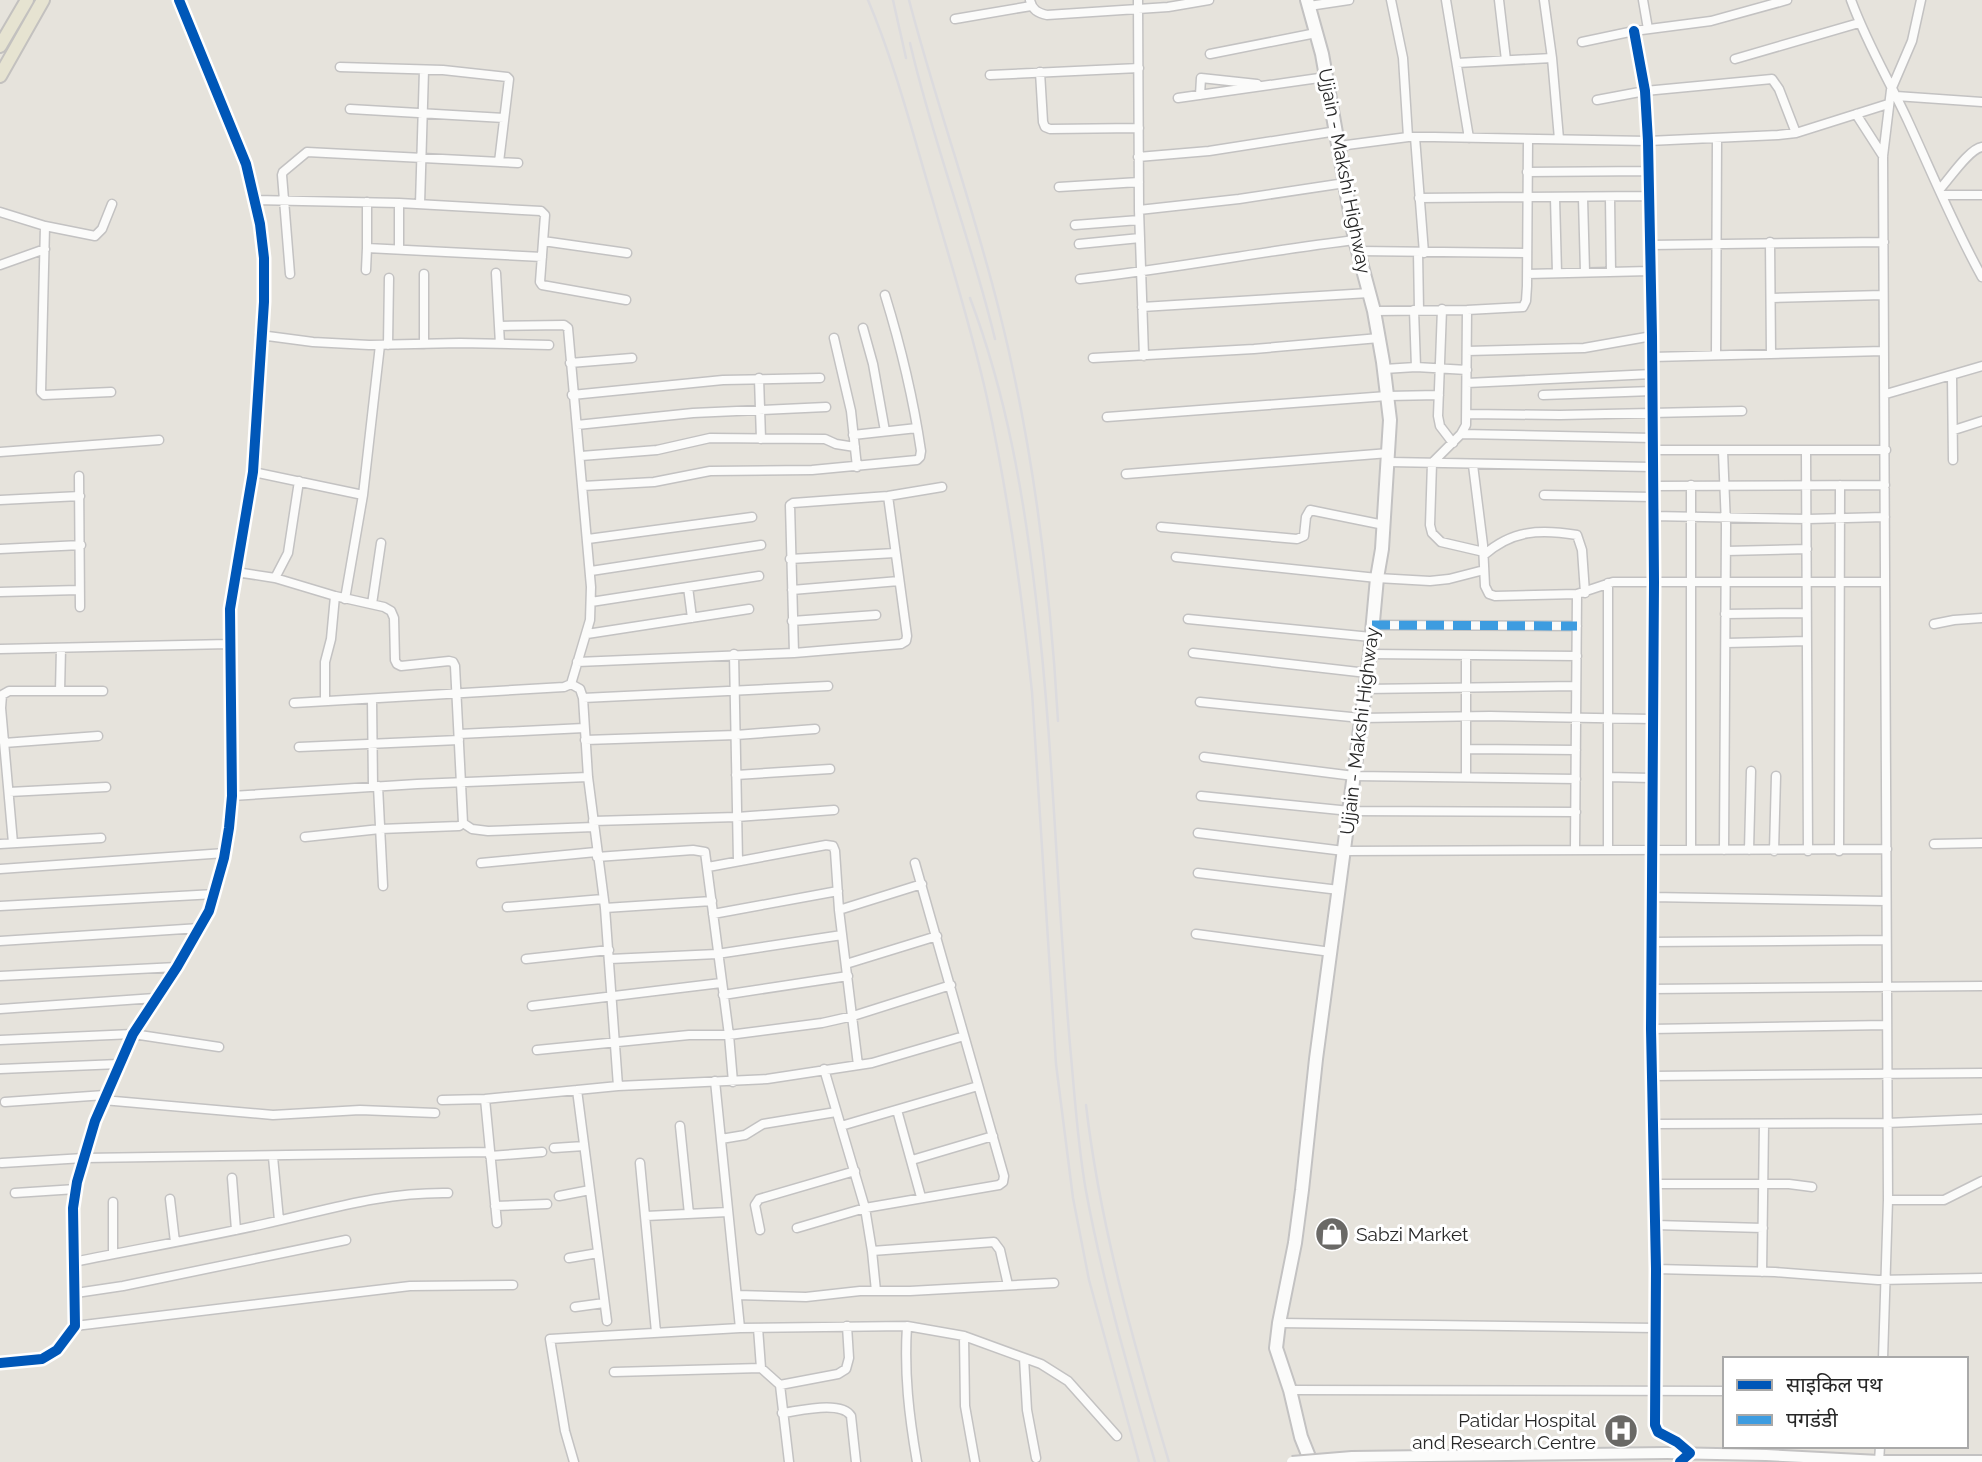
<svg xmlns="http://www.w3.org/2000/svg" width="1982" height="1462" font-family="Raleway,'Noto Sans Devanagari',sans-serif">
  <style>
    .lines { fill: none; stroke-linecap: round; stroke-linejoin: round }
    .minor-casing { stroke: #c3c2c2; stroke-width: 11 }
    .tertiary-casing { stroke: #c3c2c2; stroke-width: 14 }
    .secondary-casing { stroke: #c3c2c2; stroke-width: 16 }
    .primary-casing { stroke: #c3c1bf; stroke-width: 16 }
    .minor { stroke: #fbfbfa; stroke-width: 8 }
    .tertiary { stroke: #fbfbfa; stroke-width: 10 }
    .secondary { stroke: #fbfbfa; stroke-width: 12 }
    .primary { stroke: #e6e3d1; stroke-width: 12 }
    .rail { stroke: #dcdbde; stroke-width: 2.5 }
    .tertiary-bridge-casing { stroke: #c3c2c2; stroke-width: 14; stroke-linecap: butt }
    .tertiary-bridge { stroke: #fbfbfa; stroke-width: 10 }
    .quiet { stroke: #3d9ce0; stroke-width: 9; stroke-dasharray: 18 9; stroke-linecap: butt }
    .cycleway-casing { stroke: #fff; stroke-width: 15 }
    .cycleway { stroke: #0057b8; stroke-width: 10 }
    .labels { text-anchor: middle; stroke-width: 6; stroke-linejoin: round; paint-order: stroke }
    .street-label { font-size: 19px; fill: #272727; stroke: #fff }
    .poi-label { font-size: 19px; fill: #272727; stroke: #fff; text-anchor: start }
  </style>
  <rect width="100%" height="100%" fill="#e6e3dc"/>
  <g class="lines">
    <g class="minor-casing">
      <path id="minor" d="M1030,0C1032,10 1038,13 1047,15L1168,7L1209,0
        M1138,0L1139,210L1144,356
        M1391,0L1403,58L1408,137
        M1446,0L1469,138
        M1499,0L1506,60
        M1544,0L1552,58L1559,139
        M1643,0L1648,29
        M1851,0C1867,44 1889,80 1908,121C1932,173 1954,227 1982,277
        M1309,6L1349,0
        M955,19L1031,6
        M1634,31L1645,91L1648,141L1652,336L1654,582L1651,1029L1656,1269L1655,1425L1658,1432L1677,1442L1690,1453L1680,1462
        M1582,42L1634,31L1711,21L1787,0
        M1210,54L1316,33
        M1735,59L1859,23
        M1457,63L1552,58
        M340,67L443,70L507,77L509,79L499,162
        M1040,72L1043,122L1045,127L1050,129L1139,128
        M990,75L1139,68
        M1200,95L1201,78L1257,84
        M1896,96L1982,102
        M1178,98L1326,77
        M1597,100L1645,91L1772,79L1779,89L1796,133
        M350,109L504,118
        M1856,114L1883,156
        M1415,137L1424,253
        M1339,146L1408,137H1434L1648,141L1778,135L1796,133L1888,104
        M1138,157L1209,151L1337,131
        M1527,172L1649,171
        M1059,187L1139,182
        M1940,189C1950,178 1969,149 1982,147
        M1943,195H1982
        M1419,198L1649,196
        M1555,198L1557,273
        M1583,198L1585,272
        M1610,198L1611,272
        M255,200L399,203L541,211L545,215L540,282L542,285L626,300
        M367,202V248L542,257
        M420,204L424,70
        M1139,210L1239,199L1345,183
        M0,212L45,226L41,392L44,395L111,392
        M1075,225L1139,220
        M45,226L95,236L102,229L112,204
        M543,241L627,253
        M1770,242L1771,354
        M1079,244L1140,238
        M1650,245L1884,242
        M399,249V203
        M1359,251L1527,253
        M1418,252L1419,310
        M0,265L45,249
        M366,270L367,248
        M496,273L500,344
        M290,274L282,175L283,172L307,152L518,163
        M1527,274L1650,271
        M1080,279C1172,269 1263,251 1355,240
        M1772,298L1883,295
        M1142,307L1369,293
        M1442,309L1438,416L1440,426L1453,443
        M1414,310L1416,367
        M1467,310L1466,425L1461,434L1432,463L1430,525L1432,533L1441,542L1484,552
        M1374,311L1467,310L1523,307L1526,301L1527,286L1528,139
        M863,328L873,364L885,431
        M260,335L313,342L369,345L460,343L549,345
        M834,338L851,411L857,467
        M424,344V274
        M388,345L389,278
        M1467,351L1584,348L1652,336
        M1716,355L1717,139
        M1652,357L1883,351
        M1093,358L1254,349L1379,338
        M570,363L632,358
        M1384,369L1416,367L1467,370
        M1952,376L1953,460
        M759,378L761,439
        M1467,383L1652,374
        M1886,394L1982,366
        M572,395L723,380L820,378
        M1543,395L1652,391
        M1468,414L1560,415L1742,411
        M1107,417L1387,396L1439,395
        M577,425L693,413L826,407
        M1954,430L1982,421
        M1461,434L1653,438
        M853,435L917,428
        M1653,450H1886
        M1723,451L1726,525L1724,850
        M1806,451L1808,851
        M0,452L159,440
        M581,456L657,450L710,438L825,439L836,444L855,447
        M1389,462L1652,467
        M1473,465L1483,545L1485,586L1489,594L1495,596L1577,594L1613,582H1884
        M253,472L363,495
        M1126,474L1389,453
        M79,476L80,607
        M1691,485V850
        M583,486L654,482L710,471L812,470L917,460L920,457L921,451C913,397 901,347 885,295
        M1653,486L1885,485
        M1544,495L1653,497
        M0,500L80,496
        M1653,516L1808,519L1885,517
        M1161,527L1297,539L1304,536L1306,517L1310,510L1384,525
        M588,539L752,517
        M0,549L81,545
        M1726,551L1807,549
        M1484,555C1512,530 1540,529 1577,535L1582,550L1585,593
        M1176,557L1377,578L1430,581L1449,579L1484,570
        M790,559L895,553
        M591,571L761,545
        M236,572L275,578L335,596L384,607L391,611L394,618L395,660L397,664L401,666L449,661L453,662L455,666L463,823L459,826L380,829L305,837
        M275,578L288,553L299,481
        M1608,583V849
        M688,587L692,618
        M792,590L899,581
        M0,592L79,590
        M345,599L363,495L380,345
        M591,602L759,576
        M372,604L381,543
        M1725,614L1806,613
        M1188,619L1371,637
        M792,621L876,615
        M1934,624L1954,620L1982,618
        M1372,625L1577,626
        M587,634L749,609
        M1726,643L1806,641
        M0,649L229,644
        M794,653L790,505L793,503L888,496L942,487
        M1193,653L1367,673
        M734,654L738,861
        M1370,654L1577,656
        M577,662L794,653L901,644L906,641L907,636L888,496
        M571,684L580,689L583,698L588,777L605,908L618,1086
        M1365,689L1576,686
        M60,691L61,648
        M583,698L828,686
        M372,699L373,787
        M325,701V662L331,639L335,596
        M1200,702L1361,718L1490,716L1652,719
        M294,703L564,687L571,684L590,620L591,587L568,328L564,325L499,326
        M459,734L584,728
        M585,740L736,735L815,729
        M4,743L98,736
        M299,747L459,740
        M1466,749L1576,750
        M1204,757L1354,776L1576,779
        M736,775L830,769
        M1466,777V655
        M1608,777L1651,778
        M378,786L383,886
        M9,792L106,787
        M232,796L417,784L588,777
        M1201,796L1350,811L1576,812
        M593,821L737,817L834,810
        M463,823L472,829L488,831L594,827
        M1198,833L1344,851L1887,849
        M13,843L1,708L2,695L9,691H103
        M0,844L101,838
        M1934,844L1982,843
        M1575,849L1577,594
        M1749,850L1751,771
        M1774,851L1776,776
        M1839,851L1840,485
        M597,857L693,850L705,852L729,1035L733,1082
        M481,863L596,852
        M708,867L826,845L833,846L835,851L839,910L858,1065
        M0,869L225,853
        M1198,873L1339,890
        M1651,897L1886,901
        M0,906L215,894
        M507,907L603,899
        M605,908L712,901
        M839,910L922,884
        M713,914L838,891
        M1196,934L1331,952
        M0,941L200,928
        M1651,942L1886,940
        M526,959L609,950
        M610,959L717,954L842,935
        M846,964L937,936
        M0,976L177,967
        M1651,989L1982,986
        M723,995L848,976
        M532,1006L721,983
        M0,1009L155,998
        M1651,1029L1887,1025
        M0,1040L133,1034L219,1047
        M537,1050L689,1035H729L822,1023L853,1016L951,985
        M0,1069L119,1064
        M824,1069L865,1208L872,1251L876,1291
        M1652,1076L1982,1073
        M715,1081L740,1328
        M577,1090L607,1321
        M485,1099L497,1223
        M103,1100L273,1115L360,1110L435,1113
        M442,1100L485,1099L618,1086L767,1079L872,1063L964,1036
        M5,1102L105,1095
        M897,1110L921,1197
        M1653,1124L1887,1123L1982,1119
        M680,1126L689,1214
        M841,1126L978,1086
        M721,1139L745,1135L763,1124L836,1112
        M554,1148L584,1146
        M490,1156L542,1152
        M273,1157L279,1220
        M912,1160L993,1136
        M2,1163L84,1158L489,1152
        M640,1163L656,1332
        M232,1178L236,1230
        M1654,1184H1789L1812,1187
        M15,1193L76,1189
        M559,1196L590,1190
        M170,1199L175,1242
        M1888,1200H1944L1982,1181
        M113,1202V1254
        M495,1206L547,1204
        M646,1216L728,1212
        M1655,1225L1763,1228
        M797,1228L865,1208L999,1185L1003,1182L1004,1176L915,863
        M760,1230L755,1205L759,1199L855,1171
        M872,1251L994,1242L1000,1250L1008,1285
        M569,1258L598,1253
        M74,1262C137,1249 201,1238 264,1224C327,1210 382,1192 448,1193
        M1656,1269L1775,1272L1878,1280L1982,1278
        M1762,1272L1764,1124
        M76,1293L123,1286L346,1240
        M737,1295L806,1297L860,1291H910L1054,1283
        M575,1307L604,1303
        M1279,1323L1656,1328
        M75,1326L410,1286L513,1285
        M907,1326C904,1373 909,1416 917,1462
        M964,1336L965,1406L975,1462
        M1024,1358L1027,1410L1036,1458
        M1883,1359L1888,1200L1883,156L1891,90L1912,41L1921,0
        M0,1363L42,1359L57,1350L75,1326L73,1208L77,1182L95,1121L133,1034L177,967L209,911L224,858L229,828L232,796L230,609L253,472L264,302V258L260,224L246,164L179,0
        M761,1368L780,1385L789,1462
        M614,1372L761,1368L758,1328
        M780,1385L838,1374L846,1369L849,1358L847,1326
        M1290,1390L1725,1391
        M782,1413C799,1411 841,1400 851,1416L856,1462
        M574,1462L565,1431L550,1339L740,1328L907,1326L964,1336L1041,1364L1068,1381L1117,1436
        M1879,1462L1880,1446"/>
    </g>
    <g class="tertiary-casing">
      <path id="tertiary" d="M1667,1453L1766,1455L1879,1461H1982"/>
    </g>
    <g class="secondary-casing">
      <path id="secondary" d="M1307,0L1322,54L1355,240L1374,311L1383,362L1390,420L1382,549L1377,578L1370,654L1316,1059L1302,1190L1295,1243L1279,1323L1276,1348L1290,1390L1301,1437L1311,1462"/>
    </g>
    <g class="primary-casing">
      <path id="primary" d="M0,46L27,0
        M0,76L43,0"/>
    </g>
    <use href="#minor" class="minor"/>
    <use href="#tertiary" class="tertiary"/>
    <use href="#secondary" class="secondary"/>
    <use href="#primary" class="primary"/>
    <path class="rail" d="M868,0C895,64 912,131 932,198C951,264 972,330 987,398C1008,494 1022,594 1032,692L1056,1064L1073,1198L1089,1280L1139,1462
      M893,0L906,58
      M909,0C936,103 972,203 998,306C1033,443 1050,581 1058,721
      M910,43C933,143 971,239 995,339
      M970,298C1007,396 1024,497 1036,599C1054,751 1057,904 1071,1056C1075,1100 1078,1147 1086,1191C1103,1283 1129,1372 1155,1462
      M1086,1105C1100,1226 1134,1345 1169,1462"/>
    <g class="tertiary-bridge-casing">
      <path id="tertiary-bridge" d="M1292,1462L1352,1457L1667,1453"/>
    </g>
    <use href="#tertiary-bridge" class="tertiary-bridge"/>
    <path class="quiet" d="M1372,625L1577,626"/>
    <g class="cycleway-casing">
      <path id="cycleway" d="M1634,31L1645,91L1648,141L1652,336L1654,582L1651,1029L1656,1269L1655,1425L1658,1432L1677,1442L1690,1453L1680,1462
        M0,1363L42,1359L57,1350L75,1326L73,1208L77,1182L95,1121L133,1034L177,967L209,911L224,858L229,828L232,796L230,609L253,472L264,302V258L260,224L246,164L179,0"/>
    </g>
    <use href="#cycleway" class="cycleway"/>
  </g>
  <defs>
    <g id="shop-disc" transform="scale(1.75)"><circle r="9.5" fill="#6a6966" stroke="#fff"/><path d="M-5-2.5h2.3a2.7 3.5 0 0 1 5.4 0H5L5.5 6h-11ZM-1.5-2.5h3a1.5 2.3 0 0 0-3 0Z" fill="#fff"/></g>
    <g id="hospital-disc" transform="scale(1.75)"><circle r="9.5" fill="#6a6966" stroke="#fff"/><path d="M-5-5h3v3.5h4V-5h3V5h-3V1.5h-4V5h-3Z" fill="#fff"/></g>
  </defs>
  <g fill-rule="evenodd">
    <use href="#shop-disc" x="1332" y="1234"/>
    <use href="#hospital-disc" x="1621" y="1431"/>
  </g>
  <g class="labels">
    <g class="street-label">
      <text transform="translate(1345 171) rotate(79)" y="7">Ujjain - Makshi Highway</text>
      <text transform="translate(1359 731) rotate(-83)" y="7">Ujjain - Makshi Highway</text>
    </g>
    <g class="poi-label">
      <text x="1356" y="1241">Sabzi Market</text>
      <text x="1596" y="1427" text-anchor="end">Patidar Hospital<tspan x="1596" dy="22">and Research Centre</tspan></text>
    </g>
  </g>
  <rect x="1723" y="1357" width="245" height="91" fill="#ffffff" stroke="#a9a9a9" stroke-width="2"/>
  <rect x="1737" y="1380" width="35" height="10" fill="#0057b8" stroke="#a9a9a9" stroke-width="2"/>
  <text x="1786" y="1392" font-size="21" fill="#272727">साइकिल पथ</text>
  <rect x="1737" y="1415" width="35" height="10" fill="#3d9ce0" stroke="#a9a9a9" stroke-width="2"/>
  <text x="1786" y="1427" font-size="21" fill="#272727">पगडंडी</text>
</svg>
